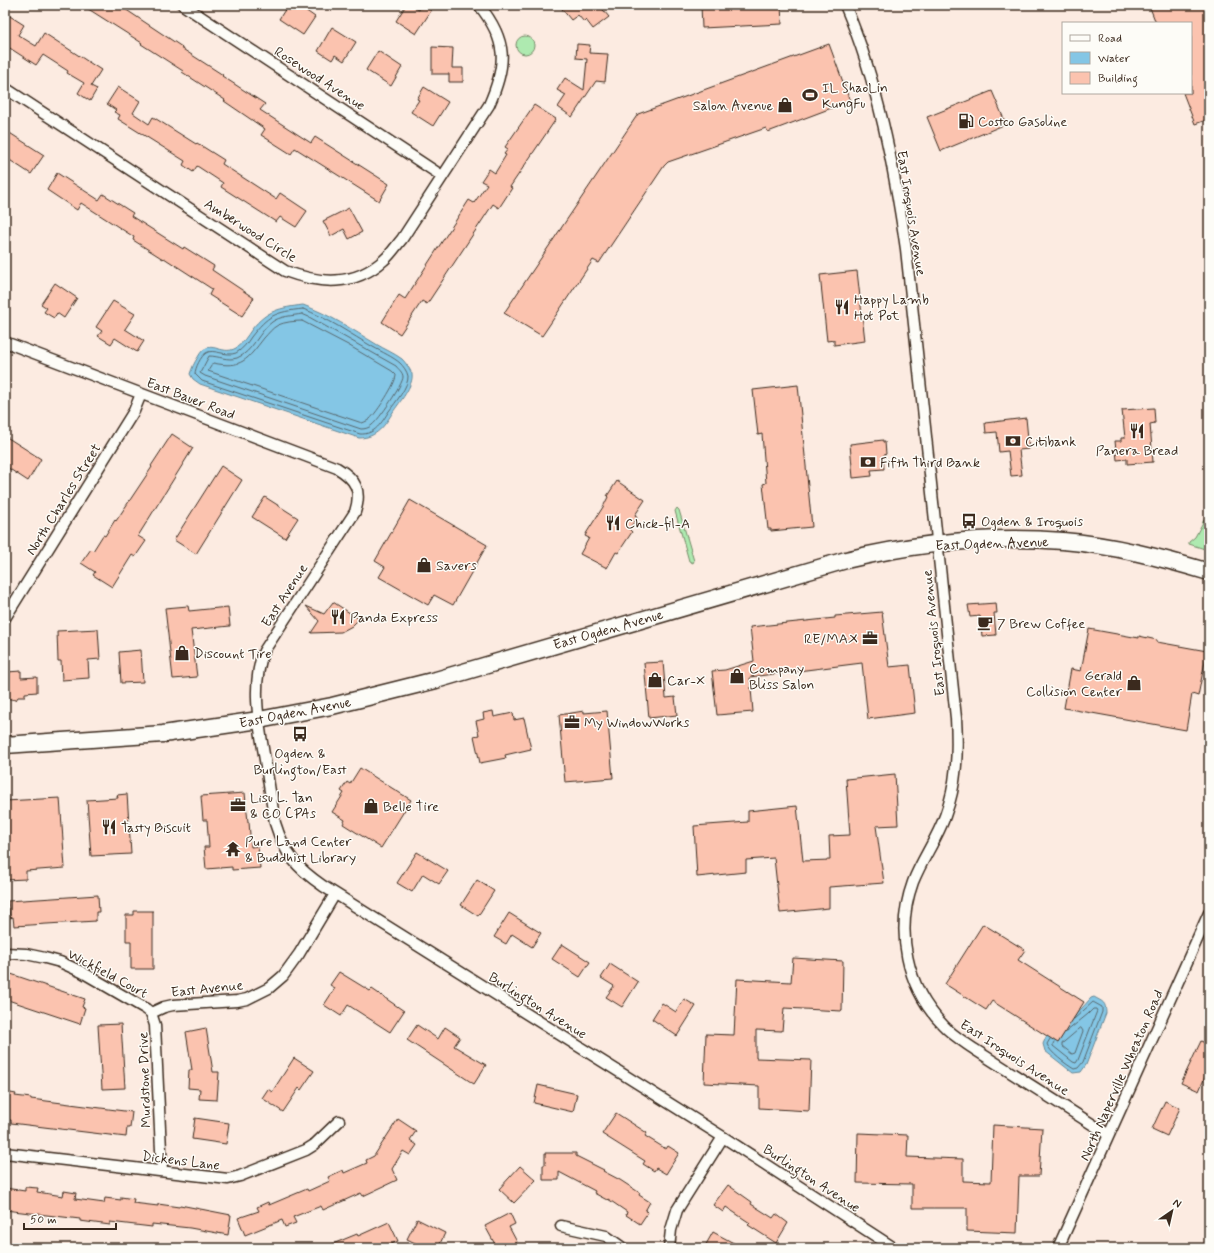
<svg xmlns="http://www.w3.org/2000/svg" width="1214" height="1253" font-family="Mynerve,sans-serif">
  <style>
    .green { fill: #aeeab0; stroke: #748a67 }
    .water { fill: #84c6e5; stroke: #678895 }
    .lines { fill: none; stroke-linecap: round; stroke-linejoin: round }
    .shore { stroke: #58686e; stroke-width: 1 }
    .building { fill: #fbc3af; stroke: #3b2a1e }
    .minor-casing { stroke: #3b2a1e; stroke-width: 13 }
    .primary-casing { stroke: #3b2a1e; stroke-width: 19 }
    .minor { stroke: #fdfcf7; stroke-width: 10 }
    .primary { stroke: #fdfcf7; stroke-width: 16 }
    .labels { text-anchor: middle; stroke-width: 3; stroke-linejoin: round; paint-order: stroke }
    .street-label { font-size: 14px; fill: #3b2a1e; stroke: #fdfcf7 }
    .poi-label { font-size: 14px; fill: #3b2a1e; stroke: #fdfcf7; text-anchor: start }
  </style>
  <rect width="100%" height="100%" fill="#fcebe1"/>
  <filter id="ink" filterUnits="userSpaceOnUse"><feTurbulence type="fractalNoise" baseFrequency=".025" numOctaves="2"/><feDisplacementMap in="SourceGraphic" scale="8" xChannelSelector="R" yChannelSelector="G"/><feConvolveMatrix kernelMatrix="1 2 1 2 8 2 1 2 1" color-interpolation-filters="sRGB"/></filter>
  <g filter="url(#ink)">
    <path class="green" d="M516 45a9 9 0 1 1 18 0a9 9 0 1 1-18 0Z
      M677,508L679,510L694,561L693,563L689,561L675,511Z
      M1209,509V550H1208L1189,544V542L1195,537L1202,524Z"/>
    <path class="water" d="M303,305C329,314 353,330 376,344C384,349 394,353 402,359C406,363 410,369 412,374C414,385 399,403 393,412C385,425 377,438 359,438L200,384L193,379L190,374C192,368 194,363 198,357C209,336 221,357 236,348C243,343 247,336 252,329C267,310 280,308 303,305Z
      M1094,997C1103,1002 1106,1002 1106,1013L1086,1065L1081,1072L1073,1073L1045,1051L1043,1044L1046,1037L1082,1008L1091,998Z"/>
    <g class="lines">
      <path class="shore" d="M303,309C326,317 352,335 373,347C382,352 393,357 400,363C403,366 407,371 408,376C409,386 395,403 389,411C382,422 375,435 360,434L202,381L195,374C195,368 201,356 206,353C213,348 226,357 236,353C243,349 247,343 251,337C268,315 275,312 303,309Z
        M302,314L309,317L396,366C398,369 403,372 403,377C403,384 379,420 372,425C369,428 365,429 361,429L205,376L200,373L209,356C219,356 227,361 237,358C253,352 259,331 272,322C280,316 292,316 302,314Z
        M302,321L348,345L392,371L396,375C396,384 377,412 370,419C367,421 365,422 362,423L208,371L213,363C242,369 247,360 264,338C268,334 272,328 278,325C285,322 294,321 302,321Z
        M1081,1028L1083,1031L1075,1053L1072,1054L1062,1046V1044Z
        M1050,1039L1047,1044C1049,1052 1067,1065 1074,1069L1078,1068L1083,1062L1102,1012V1007L1093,1002L1074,1019
        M1054,1042L1053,1044V1046L1073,1062L1076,1063L1078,1060L1097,1011L1096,1009H1093L1088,1014L1066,1032"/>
    </g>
    <path class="building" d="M82,5H119L182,47L181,48L223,75L222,76L265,104L260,110L311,143L315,137L389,184L379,201L295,148L291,154L261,135L265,129L224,101L225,100L182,72L183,71L141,44L142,43Z
      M288,5H298L315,17L303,35L279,19Z
      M406,5H411L419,10L423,5L431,11L416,34L396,21Z
      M568,5H599L609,17L593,29L586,20L584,22L578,15L571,20L562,9Z
      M701,5H781L782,24L702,28Z
      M1149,5H1209V119L1195,124L1183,93H1191V23H1156Z
      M5,13L24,25L18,35L36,46L44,33L101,70L91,86L97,89L90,101L78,93L84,83L67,73L68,71L43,55L36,65L5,45Z
      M332,27L356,42L344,61L335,55L332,60L318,51Z
      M577,44L590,45L589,53L608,54L605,82L596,81L572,117L558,107L566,95L557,90L565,78L584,90L587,59L576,58Z
      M829,44L850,101L768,132L766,128L668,162L664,166L599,263L593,260L542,336L504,313L638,114Z
      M432,47L453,48L452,68H463V82H449V74H432Z
      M378,51L402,67L391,86L366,70Z
      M118,87L140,101L133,113L149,124L153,117L196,144L197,143L224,160L222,164L276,199L280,193L307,211L296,227L280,217L276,222L221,187L223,183L197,166L193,172L183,165L185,161L118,119L120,115L114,112L116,110L107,104Z
      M424,87L448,102L433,126L411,112L419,100L417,99Z
      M992,91L1006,124L941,151L927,117Z
      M534,105L556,119L510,187L512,188L499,208L493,204L427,304L422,301L400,334L382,322L399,295L405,299L469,200L474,203L487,184L481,181L489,169L495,173L506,155L504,154L508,149L505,147Z
      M5,130L44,155L31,174L5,157Z
      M57,173L99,200L103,194L133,213L131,216L183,249L184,247L214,266L212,270L254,298L242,316L209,295L212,289L164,258L163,259L133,240L134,237L81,203L77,210L47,190Z
      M349,208L362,232L349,239L344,229L331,236L323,221Z
      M857,271L865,341L834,345V340L827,341L820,275Z
      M55,283L77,298L64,318L57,313L54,318L44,312L47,308L41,304Z
      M113,301L135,314L125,329L144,341L137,352L115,338L111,344L98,336L102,331L96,327Z
      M798,385L812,527L771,531V529H768L763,484L766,483L762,434L758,435L753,390Z
      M1154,408L1155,423L1150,424L1153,462L1127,464V459L1117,460L1115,441H1121V438H1125L1122,410Z
      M1026,418L1029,449L1019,450L1022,475L1011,476L1008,451L999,452L997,432L986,433L985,423Z
      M172,434L193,448L138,536L146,541L135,557L132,555L112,587L93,575L95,572L81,563L91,549L93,551L103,535L105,536L115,520L116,521L152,467L151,466Z
      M5,436L41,459L28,481L5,466Z
      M883,440V442H885L886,454L883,456L884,469L871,470L872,476L853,478L850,444Z
      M221,466L242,480L196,554L174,540Z
      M617,481L645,500L635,515L637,518L629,529L632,532L618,553L616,552L607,568L580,554L589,538L585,536L587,532L603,507L608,497L607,496Z
      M265,497L298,518L285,538L252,517Z
      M410,500L487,545L453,605L434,595L428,605L379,577L385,567L375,561Z
      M333,602L359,619L352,626L341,632L311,633L319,621L306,606L324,614Z
      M996,603L997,613H994L996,635L982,636L980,616L970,617L968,605Z
      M188,606L189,611L228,607L230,626L191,630L197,677L173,679L165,608Z
      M882,612L889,667L910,665L915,713L868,719L862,663L750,677L753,712L717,715L712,671L725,670L754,661L750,627L835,618V616Z
      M98,629L100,659L88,660L89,678L62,680L61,661H58L57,631Z
      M1089,629L1139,638V636L1157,640V642L1207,651L1198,696L1192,694L1186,730L1064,708L1071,669L1081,671Z
      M141,650L143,682L121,683L119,652Z
      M663,662L666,698L675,697L677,715L649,718L644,663Z
      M21,671V678L37,677V692L25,693V697H18L16,700L5,698V679H7V672Z
      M493,711L494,717L513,713L514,720L524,718L531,749L505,755L506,758L480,763L474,736L479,735L476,721L484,719L483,713Z
      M584,711V713L607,711L613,778L565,782L559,715Z
      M360,768L411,800L381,848L343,824L345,820L332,812L344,793L341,791L347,782L350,784Z
      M895,774L898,825L876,826L884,883L829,887V908L780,913L774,858L746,860V872L697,877L694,826L748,822V811L797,806L803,861L830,860L829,836L850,835L846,779Z
      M245,793L248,822H249L251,847L258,846L260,868L232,870V867L206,869L204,847H209L207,820H203L201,796Z
      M127,794L131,854L91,856L87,800L118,798L117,795Z
      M60,798L65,868L26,871V879L5,880V801Z
      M417,852L448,871L439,884L423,874L412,892L397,883Z
      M477,880L494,891L478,916L461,905Z
      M98,895L99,912H96V921L14,926L13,917L10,918L8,901Z
      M134,911H153V969H131V941H126V915H134Z
      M509,913L541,933L532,947L512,934L506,944L494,937Z
      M983,924L1025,950L1018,960L1084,1002L1058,1043L992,1001L986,1010L945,984Z
      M562,944L590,962L580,977L552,959Z
      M793,958L843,961L842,1011L784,1008L782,1031L756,1030V1058L811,1060L809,1111L759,1108V1086L704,1083L706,1034L734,1035L737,979L791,982Z
      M610,964L638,982L622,1007L606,997L614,986L601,978Z
      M5,972L85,999L82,1007L85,1008L80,1024L5,999Z
      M339,972L370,991L372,989L404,1011L390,1032L348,1005L341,1016L324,1005L335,988L330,985Z
      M684,999L696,1006L677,1036L652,1019L662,1003L676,1012Z
      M121,1024L125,1088L102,1089L98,1025Z
      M417,1025L438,1039L445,1027L460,1037L454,1046L486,1065L474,1084L407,1040Z
      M206,1028L213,1072H219L217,1100L199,1099L200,1089L188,1088L189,1070H192L186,1032Z
      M1201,1041L1209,1045V1068L1199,1091L1181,1083Z
      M294,1058L314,1071L301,1090L299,1088L283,1112L262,1098L268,1089L272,1092Z
      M538,1085L577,1094L573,1112L534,1103Z
      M5,1092L16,1094L15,1096L31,1098V1099L132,1112L130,1128H127L126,1137L11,1123V1120H5Z
      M1165,1101L1180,1108L1167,1136L1152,1129Z
      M616,1113L647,1133L645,1136L666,1149L668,1146L679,1153L666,1174L656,1168L654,1171L643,1164L645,1161L602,1134Z
      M195,1118L229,1123L226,1144L192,1139Z
      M398,1119L416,1131L410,1140L417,1145L410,1155L403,1151L392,1169L397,1180L363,1196L361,1193L323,1210L321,1206L293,1217L296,1223L285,1227L282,1220L245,1235L238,1218L259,1211L257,1207L268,1202L269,1205L307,1189L308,1191L330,1181L328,1177L343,1170L344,1173L367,1163L366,1160L374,1156Z
      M993,1125L1042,1128L1039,1176H1019L1017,1233L967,1231V1208H912V1184L857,1183L858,1133L908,1135L907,1157L963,1159V1181L991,1182Z
      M545,1153H576V1156L604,1170L603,1171L620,1180L640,1193L639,1195L650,1202L645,1211L648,1212L640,1224L626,1215L627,1212L608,1199L607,1200L594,1193L595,1191L559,1172V1180H543V1165H545Z
      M520,1166L536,1180L514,1203L499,1189Z
      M728,1185L752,1202L751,1204L773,1218L776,1214L788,1223L776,1243L748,1225L750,1223L726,1207L723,1212L713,1205Z
      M25,1187L38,1188L37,1192L63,1196L64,1191L76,1193L75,1199L104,1203L105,1198L121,1200V1197L134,1199L133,1203L158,1206V1204L179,1207L180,1205L231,1215L228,1235L190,1228L152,1224V1227L110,1222V1225L80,1221V1219L5,1210V1188L25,1191Z
      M510,1213L515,1224L509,1227L517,1242L505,1248H497L485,1226Z
      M417,1219L445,1233L438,1248H425L407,1239Z
      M389,1222L398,1241L383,1248H323L357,1234L358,1236Z
      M713,1232L743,1248H704Z"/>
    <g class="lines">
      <g class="minor-casing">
        <path id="minor" d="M183,5L442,176
          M845,5C878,82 894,167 906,249L956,718C958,752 957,784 945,816C937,839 922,859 913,882C895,931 906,987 943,1025C952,1035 964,1042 974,1049L1109,1135
          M5,88L285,271C320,284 354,287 384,260C391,254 396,246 402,239L489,105C507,64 508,41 479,5
          M5,342L337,468C356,479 362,491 355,512L264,651C250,685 260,730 266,766C269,785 272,804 275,823C285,855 297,868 323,886L723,1137L894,1248
          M5,618L134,411L141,394
          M5,953L26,954L45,958L60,962L82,972L146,1009L151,1013L155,1025L162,1171
          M151,1013L164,1007L173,1005L237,1001L247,999L269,988L283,976L299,954L335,894
          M5,1153L228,1179L240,1176L306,1150L314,1145L339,1121
          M561,1226L606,1236L623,1248
          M669,1248L671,1230L677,1210L723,1137
          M1058,1248L1209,913"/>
      </g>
      <g class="primary-casing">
        <path id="primary" d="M5,745L163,734L259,720L332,706L436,680L846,560C917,543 990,535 1063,541C1113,545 1162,558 1209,572"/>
      </g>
      <use href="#minor" class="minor"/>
      <use href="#primary" class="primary"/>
    </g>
  </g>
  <defs>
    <g id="stadium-bare" transform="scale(1.2)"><path d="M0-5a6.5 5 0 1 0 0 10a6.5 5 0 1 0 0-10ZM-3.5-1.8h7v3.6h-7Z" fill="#3b2a1e" stroke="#fdfcf7" stroke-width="2.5" paint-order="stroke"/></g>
    <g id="shop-bare" transform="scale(1.2)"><path d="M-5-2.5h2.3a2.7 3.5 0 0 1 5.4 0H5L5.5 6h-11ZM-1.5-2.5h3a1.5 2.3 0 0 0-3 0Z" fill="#3b2a1e" stroke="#fdfcf7" stroke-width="2.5" paint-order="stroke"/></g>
    <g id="fuel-bare" transform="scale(1.2)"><path d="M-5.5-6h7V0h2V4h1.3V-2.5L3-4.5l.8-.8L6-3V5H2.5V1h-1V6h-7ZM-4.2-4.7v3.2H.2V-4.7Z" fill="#3b2a1e" stroke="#fdfcf7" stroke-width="2.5" paint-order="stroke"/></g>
    <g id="restaurant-bare" transform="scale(1.2)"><path d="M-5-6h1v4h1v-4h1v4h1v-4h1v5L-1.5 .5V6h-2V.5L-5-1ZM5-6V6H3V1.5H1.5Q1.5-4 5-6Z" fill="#3b2a1e" stroke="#fdfcf7" stroke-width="2.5" paint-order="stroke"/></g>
    <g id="bank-bare" transform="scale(1.2)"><path d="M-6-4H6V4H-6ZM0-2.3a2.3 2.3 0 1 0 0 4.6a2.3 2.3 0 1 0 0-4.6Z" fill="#3b2a1e" stroke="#fdfcf7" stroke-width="2.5" paint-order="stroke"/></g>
    <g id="bus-bare" transform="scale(1.2)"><path d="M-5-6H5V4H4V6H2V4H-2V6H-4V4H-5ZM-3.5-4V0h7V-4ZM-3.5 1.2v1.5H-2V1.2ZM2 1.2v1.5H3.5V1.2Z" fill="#3b2a1e" stroke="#fdfcf7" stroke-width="2.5" paint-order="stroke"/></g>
    <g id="cafe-bare" transform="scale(1.2)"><path d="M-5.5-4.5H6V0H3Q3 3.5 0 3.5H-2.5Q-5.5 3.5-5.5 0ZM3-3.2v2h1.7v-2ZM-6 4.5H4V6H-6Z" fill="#3b2a1e" stroke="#fdfcf7" stroke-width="2.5" paint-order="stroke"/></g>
    <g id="office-bare" transform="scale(1.2)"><path d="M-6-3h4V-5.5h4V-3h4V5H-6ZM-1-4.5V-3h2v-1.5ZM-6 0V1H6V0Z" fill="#3b2a1e" stroke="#fdfcf7" stroke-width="2.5" paint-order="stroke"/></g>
    <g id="temple-bare" transform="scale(1.2)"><path d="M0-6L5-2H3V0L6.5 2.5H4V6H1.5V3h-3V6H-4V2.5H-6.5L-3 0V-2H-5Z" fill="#3b2a1e" stroke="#fdfcf7" stroke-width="2.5" paint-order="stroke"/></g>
  </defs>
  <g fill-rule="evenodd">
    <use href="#stadium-bare" x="810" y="95"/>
    <use href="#shop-bare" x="785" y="105"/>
    <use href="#fuel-bare" x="966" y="121"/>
    <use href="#restaurant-bare" x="842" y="307"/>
    <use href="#restaurant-bare" x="1137" y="431"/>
    <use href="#bank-bare" x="1013" y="441"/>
    <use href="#bank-bare" x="868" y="462"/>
    <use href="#bus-bare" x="969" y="521"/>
    <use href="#restaurant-bare" x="613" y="523"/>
    <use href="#shop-bare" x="424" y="565"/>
    <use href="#restaurant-bare" x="338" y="617"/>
    <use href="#cafe-bare" x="985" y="623"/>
    <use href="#office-bare" x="870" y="638"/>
    <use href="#shop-bare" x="182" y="653"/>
    <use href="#shop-bare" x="737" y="676"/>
    <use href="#shop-bare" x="655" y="680"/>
    <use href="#shop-bare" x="1134" y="683"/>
    <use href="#office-bare" x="572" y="722"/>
    <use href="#bus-bare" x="300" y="734"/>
    <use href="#office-bare" x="238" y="805"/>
    <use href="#shop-bare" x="371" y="806"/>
    <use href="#restaurant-bare" x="109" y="827"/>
    <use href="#temple-bare" x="233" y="849"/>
  </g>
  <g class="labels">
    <g class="street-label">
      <text transform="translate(320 78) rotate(33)" y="5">Rosewood Avenue</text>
      <text transform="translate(912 213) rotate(81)" y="5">East Iroquois Avenue</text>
      <text transform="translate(251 230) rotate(32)" y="5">Amberwood Circle</text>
      <text transform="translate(191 398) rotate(21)" y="5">East Bauer Road</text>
      <text transform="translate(63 499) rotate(-58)" y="5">North Charles Street</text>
      <text transform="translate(992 543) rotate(-2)" y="5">East Ogden Avenue</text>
      <text transform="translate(284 595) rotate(-57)" y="5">East Avenue</text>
      <text transform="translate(608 629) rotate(-16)" y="5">East Ogden Avenue</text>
      <text transform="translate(933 633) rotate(-96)" y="5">East Iroquois Avenue</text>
      <text transform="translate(295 712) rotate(-11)" y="5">East Ogden Avenue</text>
      <text transform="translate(108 973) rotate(28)" y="5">Wickfield Court</text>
      <text transform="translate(207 988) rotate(-6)" y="5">East Avenue</text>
      <text transform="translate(538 1005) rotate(32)" y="5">Burlington Avenue</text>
      <text transform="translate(1015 1057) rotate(33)" y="5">East Iroquois Avenue</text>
      <text transform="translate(1121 1075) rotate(-66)" y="5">North Naperville Wheaton Road</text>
      <text transform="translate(144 1080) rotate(-92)" y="5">Murdstone Drive</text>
      <text transform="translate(181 1160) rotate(7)" y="5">Dickens Lane</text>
      <text transform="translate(812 1178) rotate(33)" y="5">Burlington Avenue</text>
    </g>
    <g class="poi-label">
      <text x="822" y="92">IL ShaoLin<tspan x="822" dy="16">KungFu</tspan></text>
      <text x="773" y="110" text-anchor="end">Salon Avenue</text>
      <text x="978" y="126">Costco Gasoline</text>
      <text x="854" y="304">Happy Lamb<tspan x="854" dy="16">Hot Pot</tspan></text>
      <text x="1025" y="446">Citibank</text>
      <text x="1137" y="455" text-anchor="middle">Panera Bread</text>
      <text x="880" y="467">Fifth Third Bank</text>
      <text x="981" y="526">Ogden &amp; Iroquois</text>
      <text x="625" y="528">Chick-fil-A</text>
      <text x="436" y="570">Savers</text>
      <text x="350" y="622">Panda Express</text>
      <text x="997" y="628">7 Brew Coffee</text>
      <text x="858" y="643" text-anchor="end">RE/MAX</text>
      <text x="194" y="658">Discount Tire</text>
      <text x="749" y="673">Company<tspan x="749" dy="16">Bliss Salon</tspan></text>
      <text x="1122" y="680" text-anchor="end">Gerald<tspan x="1122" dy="16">Collision Center</tspan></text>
      <text x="667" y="685">Car-X</text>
      <text x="584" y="727">My WindowWorks</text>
      <text x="300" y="758" text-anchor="middle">Ogden &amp;<tspan x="300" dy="16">Burlington/East</tspan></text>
      <text x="250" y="802">Lisu L. Tan<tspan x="250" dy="16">&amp; CO CPAs</tspan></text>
      <text x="383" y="811">Belle Tire</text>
      <text x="121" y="832">Tasty Biscuit</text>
      <text x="245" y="846">Pure Land Center<tspan x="245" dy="16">&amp; Buddhist Library</tspan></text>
    </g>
  </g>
  <rect width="1214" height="1253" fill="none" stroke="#fdfcf7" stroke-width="20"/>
  <rect x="10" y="10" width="1194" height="1233" fill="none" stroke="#3b2a1e" stroke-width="1.5" filter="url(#ink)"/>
  <rect x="1062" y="22" width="130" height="72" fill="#fdfcf7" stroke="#afa8a0"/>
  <rect x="1070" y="35" width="20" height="6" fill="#fdfcf7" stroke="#afa8a0"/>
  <text x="1098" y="42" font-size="12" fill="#3b2a1e">Road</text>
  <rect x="1070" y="52" width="20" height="12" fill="#84c6e5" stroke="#afa8a0"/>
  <text x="1098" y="62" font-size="12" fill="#3b2a1e">Water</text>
  <rect x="1070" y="72" width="20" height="12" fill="#fbc3af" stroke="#afa8a0"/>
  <text x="1098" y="82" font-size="12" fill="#3b2a1e">Building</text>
  <g transform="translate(1172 1211) rotate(34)" stroke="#fdfcf7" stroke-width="3" paint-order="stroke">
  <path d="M0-3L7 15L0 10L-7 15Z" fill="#3b2a1e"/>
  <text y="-6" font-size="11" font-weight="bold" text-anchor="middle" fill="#3b2a1e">N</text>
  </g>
  <path d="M24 1223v6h92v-6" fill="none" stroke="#3b2a1e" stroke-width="2"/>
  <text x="30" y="1223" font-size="12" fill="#3b2a1e" stroke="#fdfcf7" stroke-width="3" paint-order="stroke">50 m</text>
</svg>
